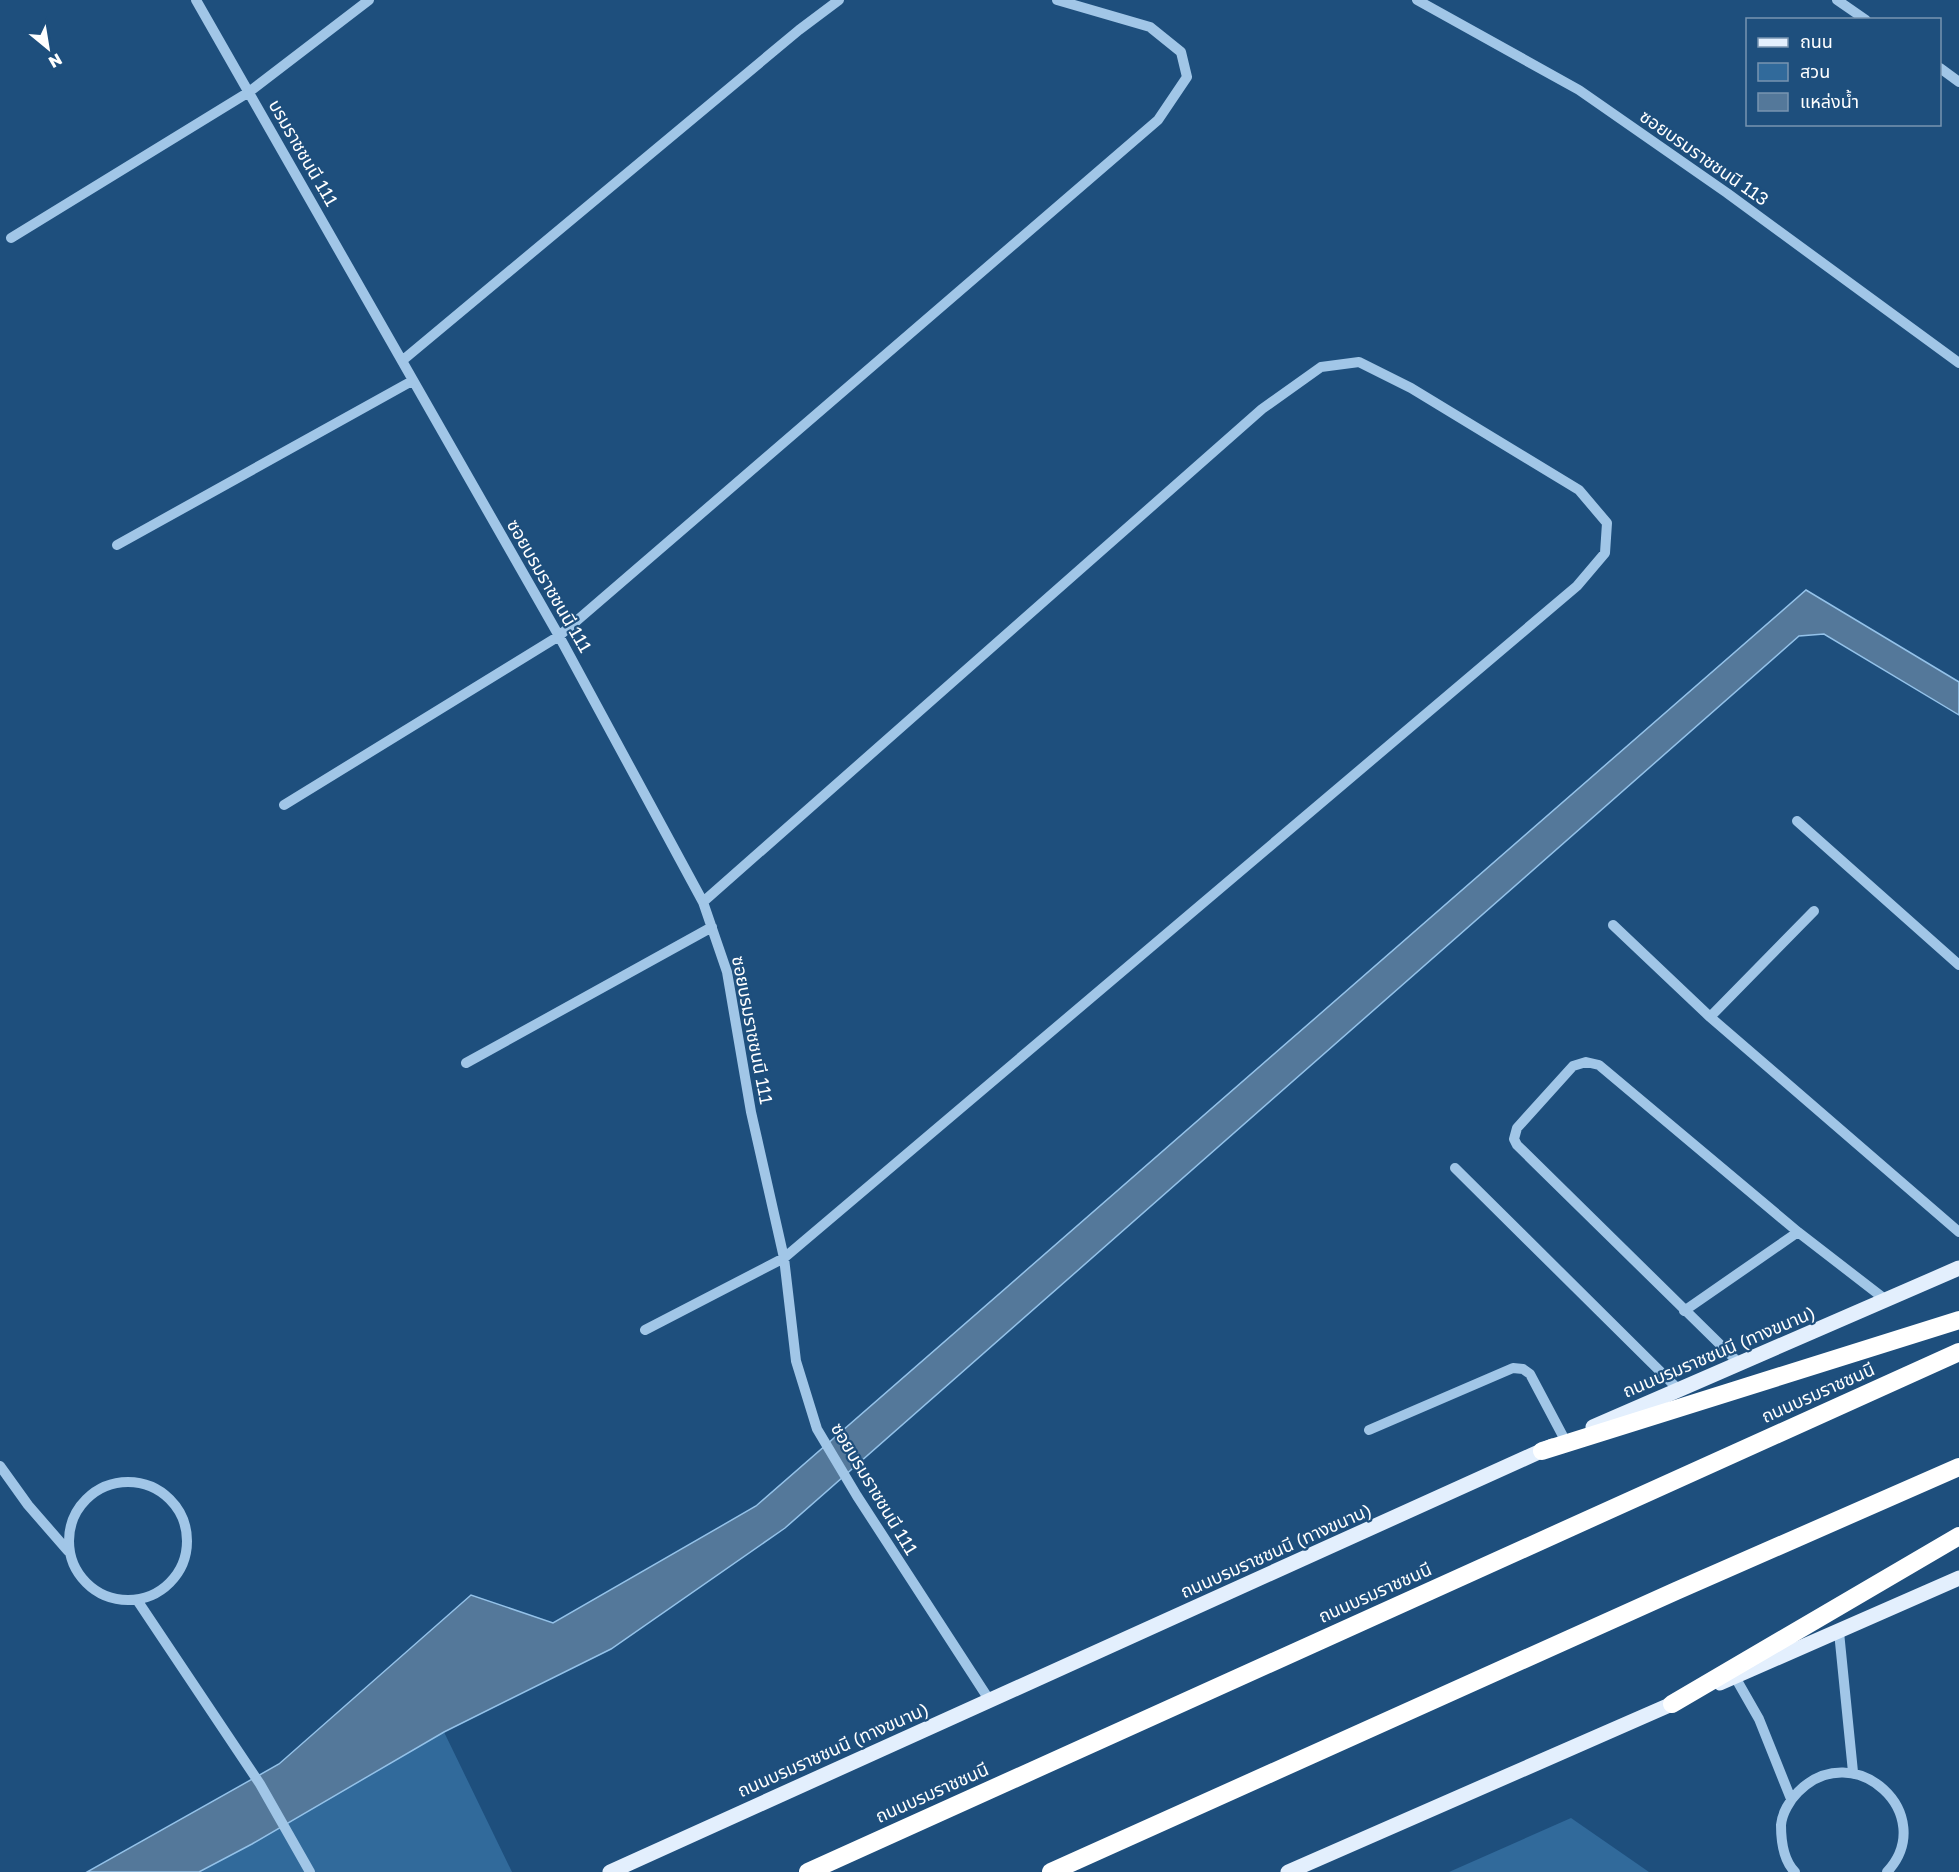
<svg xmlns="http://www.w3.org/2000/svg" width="1959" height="1872" font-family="'Golos Text','Noto Sans Thai',sans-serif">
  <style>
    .green { fill: #316a9b }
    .water { fill: #54789a; stroke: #94c2e9; stroke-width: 1.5 }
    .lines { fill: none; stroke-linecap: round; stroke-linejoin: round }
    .minor { stroke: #a1c6e7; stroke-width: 10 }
    .major { stroke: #e3effd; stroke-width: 15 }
    .highway { stroke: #fff; stroke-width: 18 }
    .labels { text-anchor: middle; stroke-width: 4.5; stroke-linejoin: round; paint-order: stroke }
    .street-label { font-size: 18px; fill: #fff; stroke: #1e4f7d }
  </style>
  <rect width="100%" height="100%" fill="#1e4f7d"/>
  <path class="green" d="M444,1732L512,1872H199L252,1844Z
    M1571,1818L1649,1872H1449Z"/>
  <path class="water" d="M1806,590L1959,682V715L1824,634L1799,636L785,1528L611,1649L444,1732L252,1844L199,1872H87L279,1764L471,1595L553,1623L756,1506Z"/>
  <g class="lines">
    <path class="minor" d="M196,0L559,636L703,902L727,972L751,1112L784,1258L796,1361L817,1429L857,1496L990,1701
      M1417,0L1579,90L1727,193L1959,363
      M1837,0L1866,20
      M1940,68L1959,82
      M11,238L249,92L369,0
      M403,360L799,30L839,0
      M117,545L412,381
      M284,805L559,636L1158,120L1187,77L1181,52L1150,27L1057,0
      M1797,821L1959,965
      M1613,925L1710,1017L1959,1232
      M1710,1017L1814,911
      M466,1063L712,927
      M1455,1168L1679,1390
      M1684,1311L1798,1232
      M645,1330L784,1258L1577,586L1605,553L1607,523L1579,490L1411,388L1359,362L1321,367L1262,409L703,902
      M1740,1364L1517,1145L1514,1139L1517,1128L1573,1066L1586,1062L1599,1065L1798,1232L1886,1300
      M1369,1430L1513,1368L1523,1369L1530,1374L1565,1440
      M0,1466L28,1505L68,1551
      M69 1541a59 59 0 1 1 118 0a59 59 0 1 1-118 0Z
      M137,1600L260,1784L310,1872
      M1839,1632L1853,1772
      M1735,1677L1759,1719L1791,1799
      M1795,1872C1783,1860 1781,1841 1781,1825C1782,1813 1790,1800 1798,1792C1854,1735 1940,1815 1887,1872"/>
    <path class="major" d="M1593,1427L1959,1268
      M1720,1683L1959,1578
      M610,1872L1552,1446
      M1288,1872L1681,1700"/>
    <path class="highway" d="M1542,1451L1959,1320
      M1672,1704L1959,1536
      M808,1872L1959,1352
      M1051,1872L1676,1591L1959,1467"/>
  </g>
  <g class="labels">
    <g class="street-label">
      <text transform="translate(303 153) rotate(60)" y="6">บรมราชชนนี 111</text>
      <text transform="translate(1704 158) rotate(35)" y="6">ซอยบรมราชชนนี 113</text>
      <text transform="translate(549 586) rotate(60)" y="6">ซอยบรมราชชนนี 111</text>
      <text transform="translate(752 1030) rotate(79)" y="6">ซอยบรมราชชนนี 111</text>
      <text transform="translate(1719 1352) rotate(-23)" y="6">ถนนบรมราชชนนี (ทางขนาน)</text>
      <text transform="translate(1818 1393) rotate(-24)" y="6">ถนนบรมราชชนนี</text>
      <text transform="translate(874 1489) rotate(59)" y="6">ซอยบรมราชชนนี 111</text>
      <text transform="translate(1276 1551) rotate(-24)" y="6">ถนนบรมราชชนนี (ทางขนาน)</text>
      <text transform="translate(1375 1593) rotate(-24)" y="6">ถนนบรมราชชนนี</text>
      <text transform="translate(833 1750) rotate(-24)" y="6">ถนนบรมราชชนนี (ทางขนาน)</text>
      <text transform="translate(932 1793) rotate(-24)" y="6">ถนนบรมราชชนนี</text>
    </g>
  </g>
  <rect x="1746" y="18" width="195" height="108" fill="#1e4f7d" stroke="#7895b1" stroke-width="1.5"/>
  <rect x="1758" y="38" width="30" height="9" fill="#e3effd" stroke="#7895b1" stroke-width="1.5"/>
  <text x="1800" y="48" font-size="18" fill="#ffffff">ถนน</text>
  <rect x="1758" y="63" width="30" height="18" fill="#316a9b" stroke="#7895b1" stroke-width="1.5"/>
  <text x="1800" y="78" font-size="18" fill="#ffffff">สวน</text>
  <rect x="1758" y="93" width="30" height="18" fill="#54789a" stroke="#7895b1" stroke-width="1.5"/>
  <text x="1800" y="108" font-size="18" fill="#ffffff">แหล่งน้ำ</text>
  <g transform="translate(48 48) rotate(150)" stroke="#1e4f7d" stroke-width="4.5" paint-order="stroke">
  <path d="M0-4.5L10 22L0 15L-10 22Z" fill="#ffffff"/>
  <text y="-9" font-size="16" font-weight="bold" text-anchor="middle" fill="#ffffff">N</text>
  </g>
</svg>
